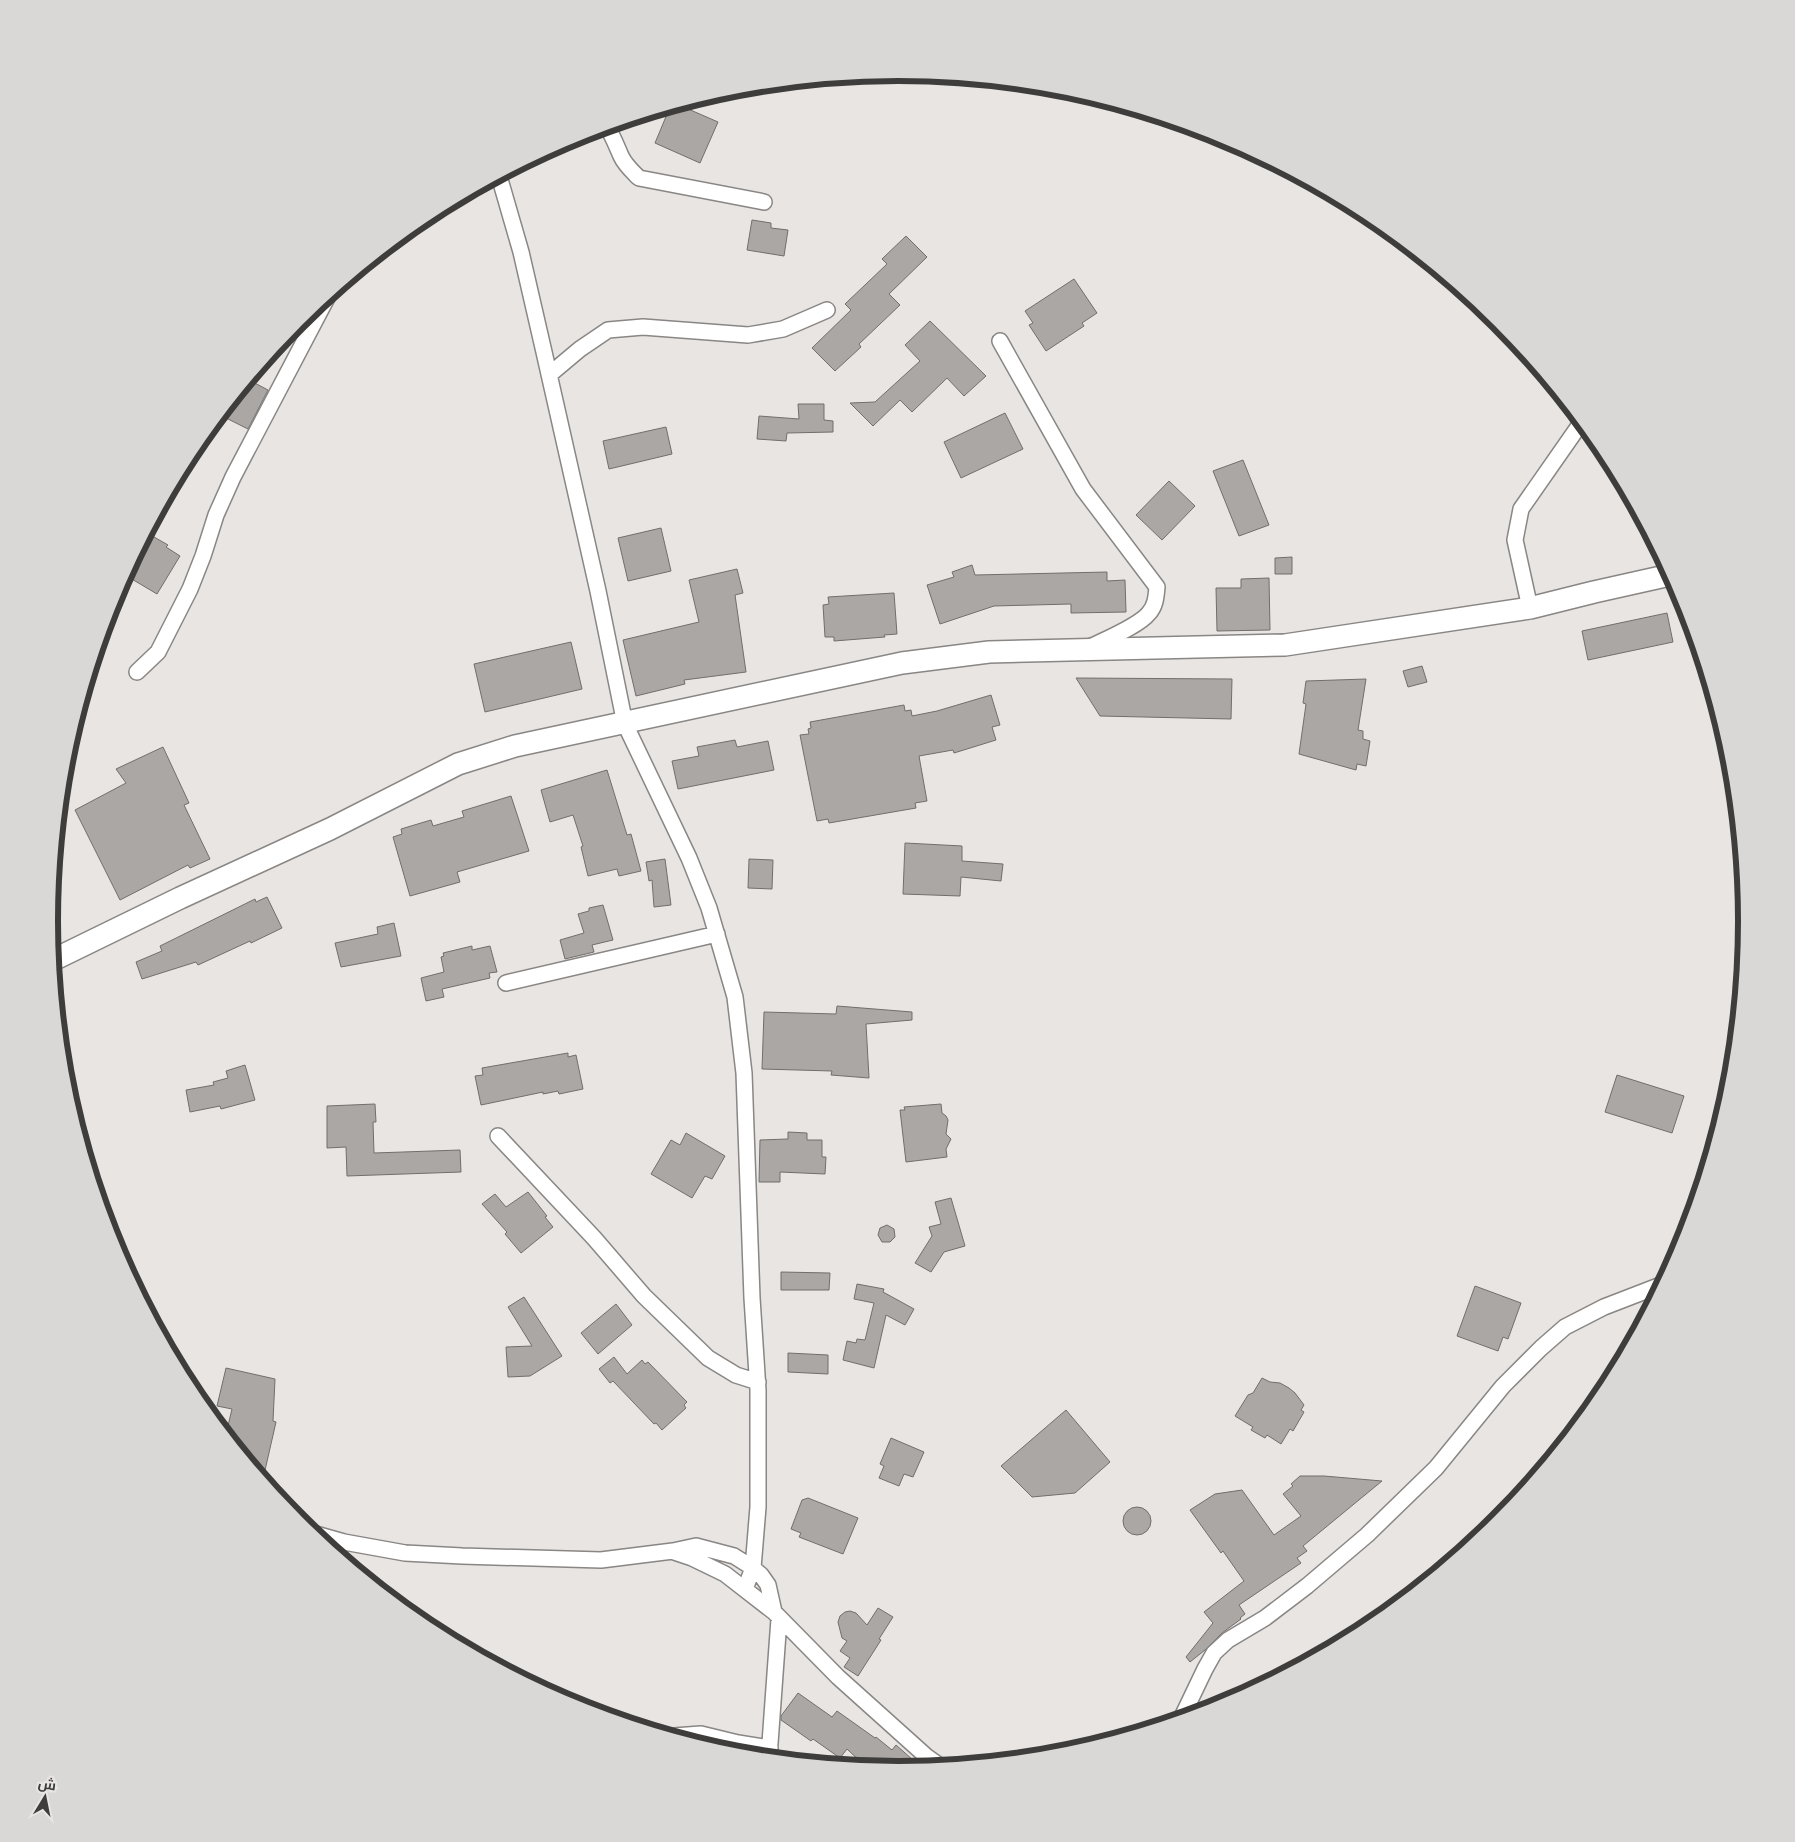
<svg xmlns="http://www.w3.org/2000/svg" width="1795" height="1842" font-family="'Fira Sans Condensed',Cairo,sans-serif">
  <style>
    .building { fill: #aaa7a5; stroke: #716f6d }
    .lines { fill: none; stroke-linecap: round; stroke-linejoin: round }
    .minor-casing { stroke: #898684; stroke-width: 18 }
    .secondary-casing { stroke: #898684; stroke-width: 24 }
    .minor { stroke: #fff; stroke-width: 15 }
    .secondary { stroke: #fff; stroke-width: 21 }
    .rim { fill: none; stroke: #3e3d3c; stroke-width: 6 }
  </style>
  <rect width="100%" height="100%" fill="#e8e5e3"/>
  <path class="building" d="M679,105L718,122L700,163L655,143L670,107Z
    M752,220L771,223V228L788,230L784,256L747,250Z
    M906,236L927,257L889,294L900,305L859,344L861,347L835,371L812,348L851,310L845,304L887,264L882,259Z
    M1074,279L1097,313L1082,323L1084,326L1046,351L1029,325L1033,323L1025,311Z
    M930,321L986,376L964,396L947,378L912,412L900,400L873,426L850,403L875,402L920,361L905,345Z
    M249,380L268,390L248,429L220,415Z
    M798,404H824V420L833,421V432L787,433L786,441L757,439L759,416L799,419Z
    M1005,413L1023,449L961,478L944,442Z
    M666,427L672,454L609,469L603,441Z
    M1243,460L1269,525L1239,536L1213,471Z
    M1169,481L1195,506L1162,540L1136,515Z
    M661,528L671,571L628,581L618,538Z
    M147,533L168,545L166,547L180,556L157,594L125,575Z
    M1292,557V574H1275V558Z
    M972,565L975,575L1107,572V581L1125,580L1126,612L1071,613V604L994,606L940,624L927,585L954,577L952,572Z
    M737,569L743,593L735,595L746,672L684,680L685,684L636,696L623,640L699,622L689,580Z
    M1269,578L1270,630L1217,631L1216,588H1241V579Z
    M894,593L897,634L884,635L885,637L834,641V637H825L823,605L829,604L828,597Z
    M1667,613L1673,642L1588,660L1582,631Z
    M571,642L582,689L485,712L474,664Z
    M1422,666L1427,682L1408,687L1403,671Z
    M1076,678L1232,679L1231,719L1100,716Z
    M1366,679L1358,730L1363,731V739L1370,741L1366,766L1357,764L1356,770L1299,754L1306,704L1303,703L1306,681Z
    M991,695L1000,725L992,727L996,740L954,753L953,750L919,756L927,801L915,803L916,808L829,823L828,819L817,821L800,735L809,734L808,729L811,728L810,722L904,705L905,711L911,710L912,716L937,711Z
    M735,740L737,747L768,741L774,770L678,789L672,761L699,756L697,747Z
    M163,747L189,803L184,805L210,859L190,868L188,865L120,900L75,810L126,783L116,769Z
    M607,770L627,835L631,834L641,871L619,876L617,869L588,876L581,847L583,846L573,815L550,822L541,790Z
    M511,796L529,851L457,872L460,882L410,896L393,837L402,834L401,829L431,820L433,826L464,817L462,811Z
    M905,843L962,846V861L1003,864L1001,881L961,877L960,896L903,894Z
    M665,859L671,905L654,907L652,880L649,881L646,862Z
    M749,859L773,860L772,889L748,888Z
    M267,897L282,928L251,943L250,941L198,965L196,962L142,979L136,962L162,951L160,946L255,899L256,902Z
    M603,905L613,940L592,945L594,952L565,959L560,940L584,933L578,914L589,911V908Z
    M394,923L401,956L341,967L335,943L378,934L377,927Z
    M472,946V950L490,946L497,972L489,973L490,978L442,989L444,997L426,1001L421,978L444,972L441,957L444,956L443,953Z
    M837,1006L912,1012V1020L866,1024L869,1078L831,1075L832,1071L762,1069L764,1012L836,1014Z
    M568,1053V1057L576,1055L583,1089L559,1094L558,1091L543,1094V1092L481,1105L475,1076L483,1075L482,1068Z
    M245,1065L255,1100L221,1109L220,1106L190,1112L186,1090L214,1085L213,1082L228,1078L226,1071Z
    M1617,1075L1684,1096L1672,1133L1605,1112Z
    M375,1104L376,1122H373L374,1153L460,1150L461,1172L347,1176L346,1147L327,1148V1106Z
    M941,1104L942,1113L946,1116L948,1120L946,1134L951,1139L946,1149L947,1157L906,1162L900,1110H905L904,1107Z
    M788,1132L807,1133V1140H822V1157H826L825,1174L780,1172V1182H759L760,1140L788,1139Z
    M686,1133L725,1156L712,1179L705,1176L692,1198L651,1174L671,1140L680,1145Z
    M528,1192L547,1216L545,1217L553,1227L521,1253L505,1234L507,1232L482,1204L495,1194L506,1207Z
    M951,1198L965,1246L944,1252L931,1272L915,1263L932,1236L929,1227L941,1224L935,1202Z
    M887,1225L894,1229L895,1237L890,1242H882L878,1235L880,1228Z
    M781,1272L830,1273L829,1290H781Z
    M857,1284L884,1289L883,1292L914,1309L905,1325L886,1315L874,1368L843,1360L847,1341L856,1343L857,1339L865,1340L874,1303L854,1299Z
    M1475,1286L1521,1303L1508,1339L1503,1337L1498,1351L1457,1336Z
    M524,1297L562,1356L530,1376L508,1377L506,1347L532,1346L508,1307Z
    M616,1304L632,1325L598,1354L581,1333Z
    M788,1353L828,1355V1374L788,1372Z
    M614,1357L627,1374L642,1360L645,1364L648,1362L687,1402L684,1405L686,1408L662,1430L656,1423L654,1424L613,1381L610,1383L599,1369Z
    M226,1368L275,1379L273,1421L276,1422L263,1479L226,1434L232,1409L217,1406Z
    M1262,1378L1270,1382L1280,1383L1289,1388L1295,1393L1304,1405L1301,1410L1304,1412L1293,1431L1290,1429L1281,1444L1267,1435L1265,1438L1251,1430L1253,1427L1235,1416L1248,1395L1253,1393Z
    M1066,1410L1110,1462L1075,1493L1032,1497L1001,1466Z
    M891,1438L924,1452L913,1477L904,1474L899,1486L879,1478L884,1466L880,1464Z
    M1300,1476H1324L1382,1481L1303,1546L1307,1551L1297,1558L1301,1563L1239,1605L1245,1614L1240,1618L1241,1619L1222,1633L1205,1650L1190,1662L1186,1657L1213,1623L1204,1612L1244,1581L1223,1551L1221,1553L1190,1510L1215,1494L1242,1490L1274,1535L1301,1516L1283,1494L1293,1486L1291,1484Z
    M808,1498L858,1518L843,1554L799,1537L801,1533L791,1529L802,1500Z
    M1123 1521a14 14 0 1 1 28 0a14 14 0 1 1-28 0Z
    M878,1608L893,1617L879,1639L881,1640L858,1676L844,1667L850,1658L840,1651L847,1641L842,1638L838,1622L840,1616L845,1612L850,1611L856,1613L867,1625Z
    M798,1693L832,1717L837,1711L875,1738L876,1737L892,1750L896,1745L921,1767L897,1770L866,1767L847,1749L840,1758L813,1739L811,1741L781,1720V1716Z"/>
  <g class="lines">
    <g class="minor-casing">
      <path id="minor" d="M607,127C613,136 616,145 621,156C625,165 632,171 639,178L764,202
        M499,176L521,252L544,352L598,591L625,724L689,858L709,908L735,997L744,1073L752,1298L758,1390V1507L753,1568L745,1589
        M1000,341L1083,489L1157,587C1156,596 1156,605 1149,613C1139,626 1104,640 1088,648
        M549,375L580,349L608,330L643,327L748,335L783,329L827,310
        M1530,608L1515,540L1521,509L1581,423
        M137,672L158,652L190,589L203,556L216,515L233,477L328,296
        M506,983L717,934
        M498,1136L594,1238L644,1296L708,1358L736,1375L758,1382
        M312,1533L344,1542L405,1553L462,1556L601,1560L673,1551L696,1546L734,1556L753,1568L761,1575L768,1585L774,1612
        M674,1552L692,1558L725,1574L774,1612L838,1677L926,1756L940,1766
        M1182,1717L1205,1669L1214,1653L1228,1640L1265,1618L1307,1586L1367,1535L1436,1468L1503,1386L1541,1348L1565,1327L1604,1307L1661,1285
        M674,1736L701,1734L738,1743L770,1748
        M769,1757L779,1619"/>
    </g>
    <g class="secondary-casing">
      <path id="secondary" d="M53,960L180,898L330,829L458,764L515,746L902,663L989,652L1285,645L1530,608L1594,592L1670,575"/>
    </g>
    <use href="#minor" class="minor"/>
    <use href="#secondary" class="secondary"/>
  </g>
  <path d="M0 0H1795V1842H0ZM58 921a840 840 0 1 1 1680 0a840 840 0 1 1-1680 0Z" fill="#dad8d6" fill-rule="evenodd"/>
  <path class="rim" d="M58 921a840 840 0 1 1 1680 0a840 840 0 1 1-1680 0Z"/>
  <g transform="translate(45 1797) rotate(10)" stroke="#e8e5e3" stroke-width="4" paint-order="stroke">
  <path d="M0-4L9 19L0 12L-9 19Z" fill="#3e3d3c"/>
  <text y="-8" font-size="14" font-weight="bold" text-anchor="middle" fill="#3e3d3c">ش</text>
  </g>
</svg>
